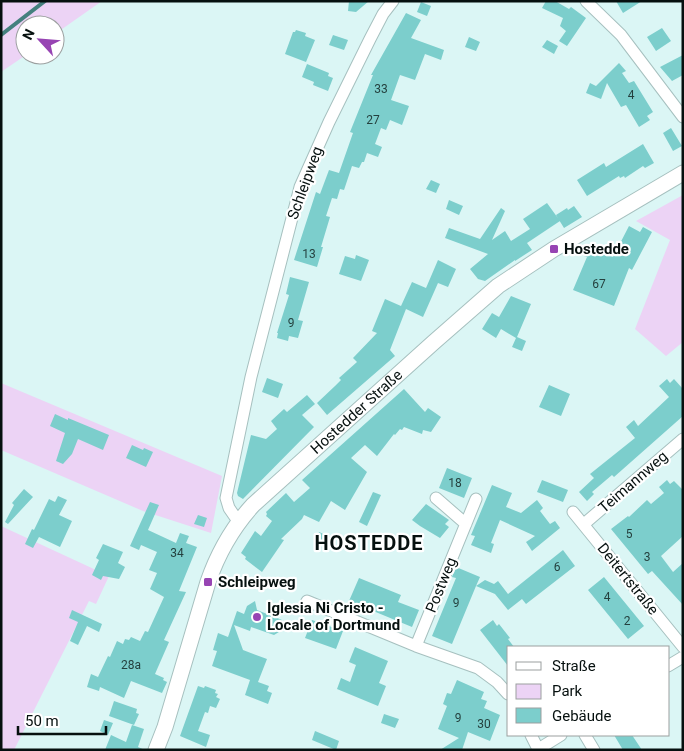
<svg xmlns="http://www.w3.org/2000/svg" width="684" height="751" font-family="Roboto,sans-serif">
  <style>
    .green { fill: #ecd3f5 }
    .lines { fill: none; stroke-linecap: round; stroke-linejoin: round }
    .stream { stroke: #44807e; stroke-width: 4 }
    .building { fill: #7ccecc }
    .minor-casing { stroke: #a6c0bf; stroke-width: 13 }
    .major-casing { stroke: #a6c0bf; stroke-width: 17 }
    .minor { stroke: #fff; stroke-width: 11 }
    .major { stroke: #fff; stroke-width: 15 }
    .poi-dot { fill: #9744b3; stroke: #fff; stroke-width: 2 }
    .labels { text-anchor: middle; stroke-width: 4.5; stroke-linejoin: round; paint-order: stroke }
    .number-label { font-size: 12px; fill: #24403e }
    .street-label { font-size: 15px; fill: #06100f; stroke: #fff }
    .poi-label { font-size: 15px; font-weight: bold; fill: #06100f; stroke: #fff; text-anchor: start }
    .district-label { font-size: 20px; font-weight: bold; letter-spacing: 1px; fill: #06100f; stroke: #fff }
  </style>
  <rect width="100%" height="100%" fill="#dbf6f5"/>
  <path class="green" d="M1,1H102L55,34V25H25L26,55L1,72Z
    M683,195V342L666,356L635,329L670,240L636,221Z
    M1,383L222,476L211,533L143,511L1,450Z
    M1,526L109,576L96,604L89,601L14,750H1Z"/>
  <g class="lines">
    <path class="stream" d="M1,35L45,1"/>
  </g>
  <path class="building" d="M349,1H369L356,12L348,11Z
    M546,1H555L569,9L571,7L586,18L567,46L559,41L566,31L560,26L563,18L542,8Z
    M616,1H642L623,13Z
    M421,2L431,6L427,16L417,12Z
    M406,13L421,20L411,38L444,50L441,60L425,54L415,80L400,75L391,100L409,106L402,125L390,120L386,130L381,128L375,144L382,147L378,157L367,153L364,162H362L359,168L352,166L344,190L340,189L337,199L332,198L326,216L330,217L321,247H323L317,267L294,260L316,192L320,194L329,170L339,173L353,133L350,132L373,75H371Z
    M662,28L671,41L656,51L647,37Z
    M296,30L306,33L305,36L315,40L306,62L285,54L293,32H295Z
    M333,35L348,40L344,50L329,45Z
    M469,37L480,42L476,51L465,47Z
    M547,40L558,46L554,54L542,47Z
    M683,55V75L672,81L660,67Z
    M619,63L626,71L622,73L629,83L634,81L653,112L647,116L650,120L639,127L626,105L621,107L607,83L601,99L586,93L590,83L596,86Z
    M307,64L329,73L328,76L333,78L328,91L313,85L314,82L302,77Z
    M671,128L682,146L673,151L663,133Z
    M643,144L654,163L645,168L643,166L625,178L624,176L620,178L619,176L587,196L577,180L604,163L606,167Z
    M431,180L440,184L436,193L426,189Z
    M449,200L463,206L459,215L446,209Z
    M547,203L560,221L527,243L532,250L515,261V260L485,281L478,279L470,269L488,254L445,238L449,228L480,239L501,208L505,211L492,240L505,231L511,241L530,229L523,219Z
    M574,206L582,217L564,228L556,215L567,208L568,210Z
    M629,226L640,232L643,227L652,232L632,270L629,268L614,306L573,290L587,257L584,256L588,246L613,257Z
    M356,255L369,260L361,281L339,274L345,256L355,259Z
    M438,260L456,269L448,287L438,283L423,317L406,309L390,350L395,356L327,415L317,403L335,386L341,380L339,378L357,362L353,358L377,333L372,331L385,299L401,306L412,282L426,288Z
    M290,277L309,282L298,320L303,321L298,338L289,336L288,341L277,338L278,333H277L289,295L286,294Z
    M511,296L531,304L517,337L526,341L522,351L512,347L516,338L501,329L496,338L482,329L492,313L499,317Z
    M267,378L283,384L278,398L262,392Z
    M667,379L670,383L674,379L683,389V416L614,477L612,475L592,492L594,494L587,501L579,492L594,478L590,474L635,438L626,427L634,420L638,426L669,397L659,386Z
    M549,385L570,394L561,416L539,407Z
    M404,389L425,412L428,408L441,417L431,432L423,430L422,434L404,427L402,430L400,429L395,435L394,434L377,456L365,445L351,458L367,472L345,510L331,501L319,522L304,515L302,519L281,539L284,540L262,572L245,559L246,557L241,553L255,531L261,536L272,521L266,516L267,514L266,512L286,493L294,502L310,488L302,480Z
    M307,395L315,404L302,415L314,427L243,499L238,496L237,493L251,435L266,439L277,429L271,421L284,409L287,412Z
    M55,414L68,420V418L109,435L103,450L78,439L72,454L63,464L56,461L65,433L50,426Z
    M132,445L143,450L144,448L153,452L146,467L126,458Z
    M447,468L472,478L464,498L439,488Z
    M542,480L568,490L563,502L537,492Z
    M667,480L670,484L674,481L683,490V536L661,556L673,572L683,563V605L652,571L648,574L611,529L628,516L629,517L647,500L651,504L664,493L659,487Z
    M492,485L512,493L506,507L521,513L537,500L543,508L540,511L550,524L555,521L560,528L532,551L526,542L535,536L500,520L491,543L494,544L491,553L471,545L475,536L471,535Z
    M24,489L33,497L8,524L5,522L14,505L12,503Z
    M373,492L381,495L367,526L359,522Z
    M58,496L67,500L59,515L72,521L60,547L39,537L33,548L25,544L32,529L34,530L49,499L55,502Z
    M150,502L159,505L148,530L176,543L180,533L189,536L186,543L197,547L179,591L186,592L164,640L169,642L155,674L164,678L163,680L167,682L162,693L131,681L124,698L100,687L99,691L87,687L91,674L98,677L108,656L110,657L117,641L123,644L125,639L129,640L131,637L140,641L145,631L148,632L164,597L150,589L157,573L149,570L157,552L141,545L139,550L130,546Z
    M426,504L449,520L445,524L449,527L440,538L420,526L412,520Z
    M198,515L207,518L204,527L194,524Z
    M319,532L333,538L329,548L315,541Z
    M103,544L123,552L118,563L125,567L119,579L103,576L101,580L92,575L99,560L96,558Z
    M563,550L575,566L526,604L522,599L508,610L495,594L476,586L452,644L432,636L456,578L452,577L456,567L480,577L476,586L485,580L494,584L498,581L508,594Z
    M604,577L644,626L628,639L588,590Z
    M359,578L401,595L398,602L419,610L412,627L349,601Z
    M255,601L257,610L282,620L281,624L284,629L274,635L251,627L250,631L234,625L243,650L267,659L258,682L269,686L267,691L272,693L268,704L245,695L250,680L212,666L217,651L213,650L218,633L228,637L237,611L244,614L247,606Z
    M72,610L102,624L99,632L87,626L78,645L70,641L78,622L69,618Z
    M312,620L343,631L336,649L305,638Z
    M493,620L497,626L499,624L510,638L508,639L514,647H508V666L480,630Z
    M355,647L388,661L379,683L386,686L378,706L337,689L341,678L350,682L356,665L349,662Z
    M457,680L484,692L481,699L487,701L484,708L500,715L490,741L468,732L462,750H440L459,738L438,729L447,706L443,704L447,693L451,694Z
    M198,686L204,688L205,686L216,690L215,693L218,694L216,697L220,699L216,708L210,706L208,713L205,712L198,731L210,735L206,747L180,736Z
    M114,701L137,709L136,713L139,714L134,725L109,716Z
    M384,714L399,719L395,728L381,723Z
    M104,720L113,723L108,735L100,731Z
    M132,725L144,729L138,747L145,750H105L111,735L126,742Z
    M315,731L339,741L336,750L312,740Z
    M614,735H632L642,750H623Z"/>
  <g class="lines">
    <g class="minor-casing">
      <path id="minor" d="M586,1L621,35L683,117
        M436,498L466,524
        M573,512L683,647
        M238,521L229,508L226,498L251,377L300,187L329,122L370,39L383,14L393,1
        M584,524L683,439
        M307,601L416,646L478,668L497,682L508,694
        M416,646L476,499
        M668,666L683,657
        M531,735L538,749
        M585,735L594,750
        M537,750L561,735"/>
    </g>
    <g class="major-casing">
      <g id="major">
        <path id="s1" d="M156,750L165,727L208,582C218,553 232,528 253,505L434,342L498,286L554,249L683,173"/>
      </g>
    </g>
    <use href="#minor" class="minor"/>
    <use href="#major" class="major"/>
  </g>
  <g class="poi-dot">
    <rect x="549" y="244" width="10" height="10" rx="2.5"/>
    <rect x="203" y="577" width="10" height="10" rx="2.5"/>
    <circle cx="257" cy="617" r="5"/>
  </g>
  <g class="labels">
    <g class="number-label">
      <text x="381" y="93">33</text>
      <text x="631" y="99">4</text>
      <text x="373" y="124">27</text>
      <text x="309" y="258">13</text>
      <text x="599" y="288">67</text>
      <text x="291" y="327">9</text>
      <text x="455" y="487">18</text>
      <text x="629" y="538">5</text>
      <text x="177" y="557">34</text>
      <text x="647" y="561">3</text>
      <text x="557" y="571">6</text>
      <text x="607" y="601">4</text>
      <text x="456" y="607">9</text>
      <text x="627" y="625">2</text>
      <text x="131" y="669">28a</text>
      <text x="458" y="722">9</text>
      <text x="484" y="728">30</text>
    </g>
    <g class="street-label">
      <text transform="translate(305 183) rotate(-70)" y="5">Schleipweg</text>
      <text dy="5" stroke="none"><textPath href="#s1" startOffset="405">Hostedder Straße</textPath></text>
      <text transform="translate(633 482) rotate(-41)" y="5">Teimannweg</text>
      <text transform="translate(628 579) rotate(51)" y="5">Deitertstraße</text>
      <text transform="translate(441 585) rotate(-68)" y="5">Postweg</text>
    </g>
    <g class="poi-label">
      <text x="564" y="254">Hostedde</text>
      <text x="218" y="587">Schleipweg</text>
      <text x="267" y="613">Iglesia Ni Cristo -<tspan x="267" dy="17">Locale of Dortmund</tspan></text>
    </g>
    <g class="district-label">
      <text x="369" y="550">HOSTEDDE</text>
    </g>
  </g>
  <rect width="684" height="751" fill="none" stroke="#06100f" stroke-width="5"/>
  <rect x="507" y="646" width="162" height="90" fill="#ffffff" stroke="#9b9f9f"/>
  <rect x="516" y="662" width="25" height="8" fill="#ffffff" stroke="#9b9f9f"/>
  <text x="552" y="671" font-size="15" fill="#06100f">Straße</text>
  <rect x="516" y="684" width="25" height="15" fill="#ecd3f5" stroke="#9b9f9f"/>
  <text x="552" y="696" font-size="15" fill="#06100f">Park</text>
  <rect x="516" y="708" width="25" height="15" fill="#7ccecc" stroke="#9b9f9f"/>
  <text x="552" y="721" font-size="15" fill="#06100f">Gebäude</text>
  <g transform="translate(40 40) rotate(296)"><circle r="24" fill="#ffffff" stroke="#9b9f9f"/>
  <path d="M0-4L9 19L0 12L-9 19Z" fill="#9744b3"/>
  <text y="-8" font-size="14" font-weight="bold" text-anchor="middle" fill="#06100f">N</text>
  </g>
  <path d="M18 726v8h88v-8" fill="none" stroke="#06100f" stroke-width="2.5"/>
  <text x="25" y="726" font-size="15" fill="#06100f" stroke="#ffffff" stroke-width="4" paint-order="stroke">50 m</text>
</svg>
